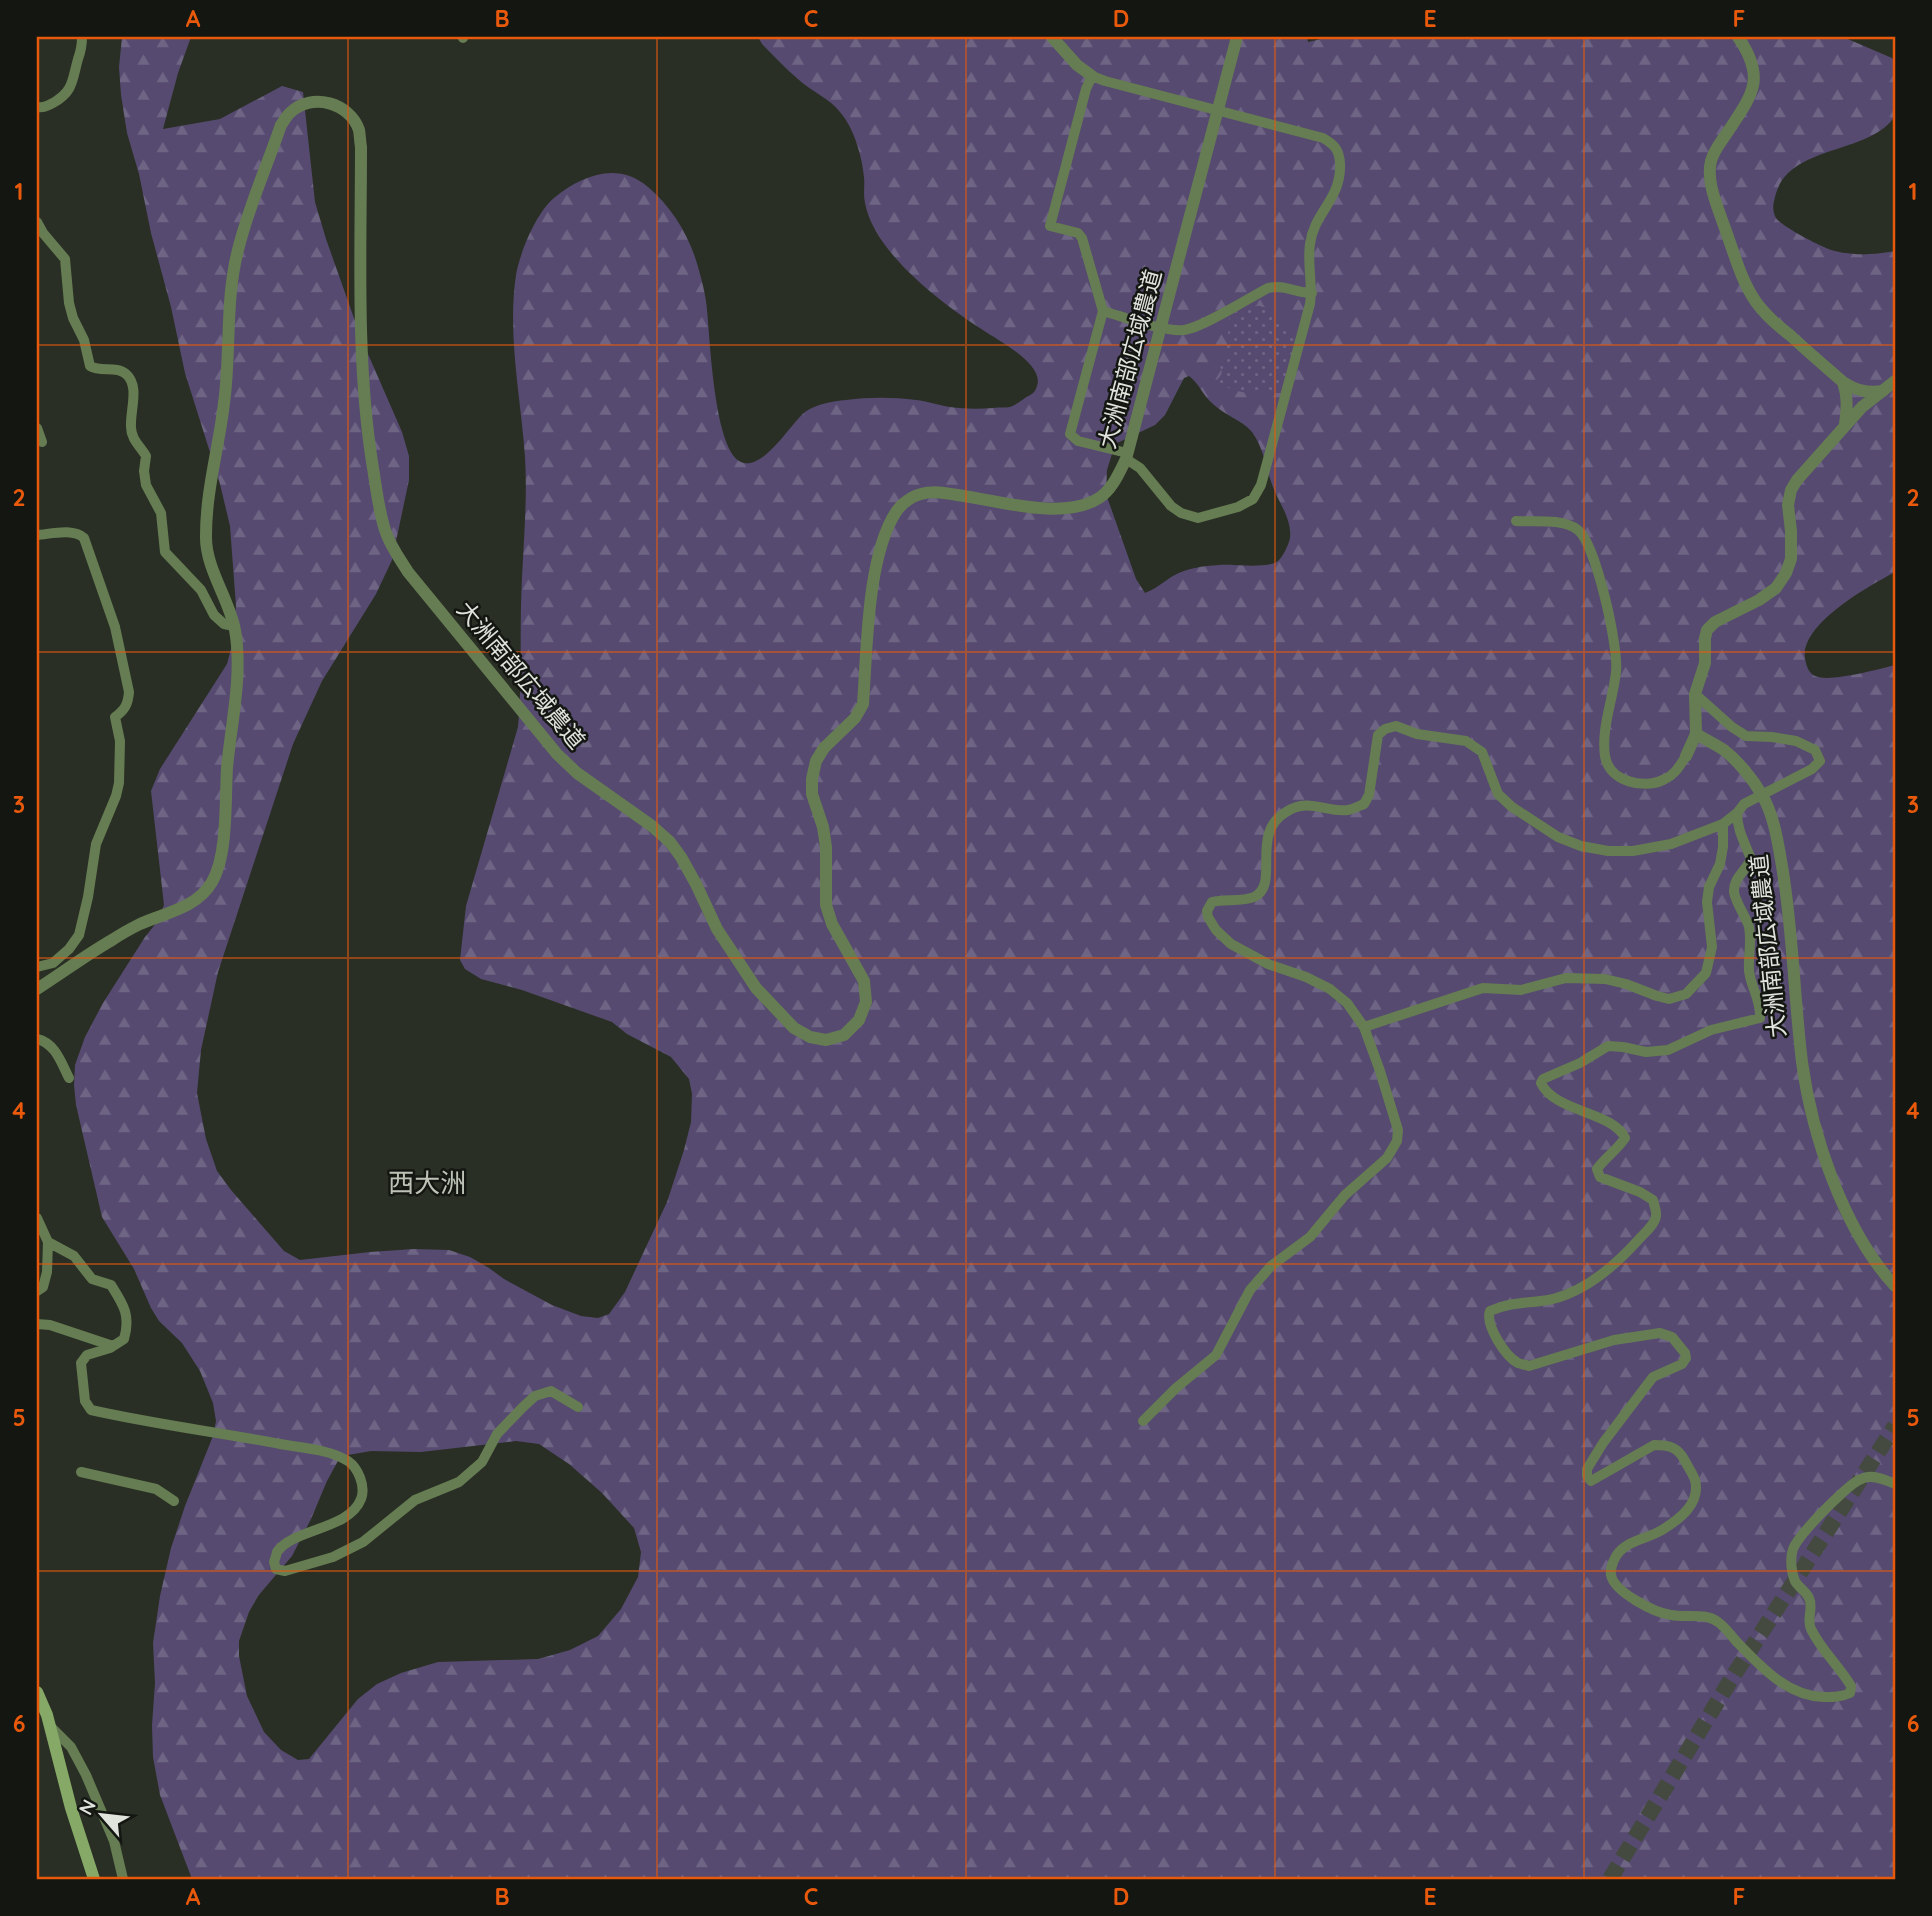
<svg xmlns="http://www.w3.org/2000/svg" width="1932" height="1916" font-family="Quicksand,'Noto Sans JP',sans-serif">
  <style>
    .forest { fill: url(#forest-firs); fill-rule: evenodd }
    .garden { fill: url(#garden-dots) }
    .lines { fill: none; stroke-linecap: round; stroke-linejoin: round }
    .trunk-tunnel { stroke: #444a40; stroke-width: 16; stroke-dasharray: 16 8; stroke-linecap: butt }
    .minor { stroke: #667c53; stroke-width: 10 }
    .tertiary { stroke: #667c53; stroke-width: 12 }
    .secondary { stroke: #86a967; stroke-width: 12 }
    .grid { fill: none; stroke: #e8590c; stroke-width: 2; stroke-opacity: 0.55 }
    .labels { text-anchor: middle; stroke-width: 5; stroke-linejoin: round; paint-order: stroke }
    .street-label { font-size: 23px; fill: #e0e4dd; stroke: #131611 }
    .quarter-label { font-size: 26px; fill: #bcc3b6; stroke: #131611 }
    .neatline { fill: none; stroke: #e8590c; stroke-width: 2.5 }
    .grid-label { font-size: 23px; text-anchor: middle; font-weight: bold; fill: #e8590c }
  </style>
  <defs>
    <pattern id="forest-firs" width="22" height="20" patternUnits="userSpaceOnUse" patternTransform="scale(1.75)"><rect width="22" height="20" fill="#564a70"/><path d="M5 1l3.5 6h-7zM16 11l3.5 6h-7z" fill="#6e6484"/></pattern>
    <pattern id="garden-dots" width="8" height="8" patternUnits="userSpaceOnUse" patternTransform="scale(1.75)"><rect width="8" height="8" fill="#564a70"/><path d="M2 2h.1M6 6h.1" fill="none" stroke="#6e6484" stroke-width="1.8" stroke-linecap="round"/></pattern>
  </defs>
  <rect width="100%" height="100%" fill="#292f24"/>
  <path class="forest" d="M122,37H191L178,73L163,129L220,119L282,86L303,92L315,202L326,239L361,338L402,432L409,456V480L392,560L376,594L322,681L293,744L218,972L201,1050L197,1093L206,1139L217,1171L231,1190L284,1251L300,1260L370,1252L414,1249L449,1250L470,1257L489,1268L504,1279L552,1305L581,1316L598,1318L609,1314L625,1292L667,1202L684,1150L691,1122L692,1094L689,1079L671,1057L627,1034L612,1022L522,990L481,979L465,969L460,960L466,906L518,727C522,687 520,646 521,605C522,556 528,507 525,457C521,398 507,335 516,275C520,252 536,213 554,198C582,175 618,161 648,187C672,207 690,237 698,267C702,281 706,296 707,310C710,339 714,445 739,461C761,475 791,423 805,412C816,404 833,401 846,400C870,397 892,397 916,400C927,401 938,405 950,407C964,409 979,409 993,408C999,407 1005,408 1010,407C1014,406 1022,400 1025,398C1032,394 1035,393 1037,386C1044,367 1008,346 994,337C950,310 875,256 865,203C863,194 865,185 864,177C862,156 854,128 840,112C830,99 811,91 799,80C786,69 774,56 762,44L758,37H1307L1308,42L1321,39L1323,37H1843L1892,58L1895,62C1895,75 1899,111 1892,120C1864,155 1787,145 1775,197C1773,204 1772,211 1776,218C1781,226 1816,244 1826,248C1837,253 1856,255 1869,254C1877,254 1887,252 1895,251V572C1869,586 1794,627 1806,663C1807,668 1810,674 1815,676C1829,683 1879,669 1895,665V1879H192L160,1795L153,1757L152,1725L155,1683L153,1643L160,1596L171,1548L185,1506L213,1436L216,1421L213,1403L200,1371L182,1343L159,1321L151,1308L134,1269L102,1217L76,1105L74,1085L75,1065L85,1037L103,1003L145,937L157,922L164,905L151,791L160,769L227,664L232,645L236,606L230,526L220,484L185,373L171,307L151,233L139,174L127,133L121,95L119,67ZM1189,376C1199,383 1203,396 1213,404C1224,415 1242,420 1252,432C1264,448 1266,469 1273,487C1279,503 1292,519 1290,538C1289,544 1283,557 1278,561C1268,569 1233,564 1219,565C1203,566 1187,568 1173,576C1163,582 1156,589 1145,593L1136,579L1106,494L1107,470L1115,444L1155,425L1165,415L1184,378ZM516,1441L539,1444L569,1464L602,1493L634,1528L641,1552L638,1577L621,1609L598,1636L570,1650L538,1659L438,1662L401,1673L377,1684L358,1699L309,1759L298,1760L281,1750L264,1732L247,1696L239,1656V1641L249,1612L258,1596L292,1556L311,1519L327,1481L339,1459L348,1455L371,1451L421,1452Z"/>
  <path class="garden" d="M1246,305C1251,305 1258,305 1263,307C1278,311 1295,328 1295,344L1283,393C1260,393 1235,397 1217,380C1227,370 1218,369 1218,358L1226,354L1230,315Z"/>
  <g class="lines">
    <path class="trunk-tunnel" d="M1610,1879L1730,1681L1895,1426"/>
    <path class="minor" d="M463,37V38
      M37,107C44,108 47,106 53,103C74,91 72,80 78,59C81,51 82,46 82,37
      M37,222L43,233L65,259L69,303L73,318L84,340L90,366C101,373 116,365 126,374C140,386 130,410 131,427C131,439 140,446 146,456L144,471L146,485L161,513L165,552L201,590L214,615L224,624L234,626
      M1103,311C1124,317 1163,332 1184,330C1202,328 1249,298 1268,288C1283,284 1296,293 1312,293
      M37,428L42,442
      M1126,459L1140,468L1171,506L1181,513L1198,518L1238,507L1253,499L1261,485L1310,304C1313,284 1307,264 1310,244C1314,212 1342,199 1340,163C1339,150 1335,145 1323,138L1105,81L1092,76L1086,89L1050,226L1078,233L1082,238L1103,311L1070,434L1078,441L1127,453
      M1516,521C1534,522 1562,518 1578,530C1596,544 1619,648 1616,672C1613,700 1601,728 1605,756C1609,782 1645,790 1665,779C1676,774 1680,765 1686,756
      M37,535C51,534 73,528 84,538L115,627L129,692C128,704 125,710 115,717L120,741L119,783L116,796L96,844L88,897L79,935L69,949L53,963L37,967
      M1737,813C1737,830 1745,843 1751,859C1746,871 1733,878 1734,892C1736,904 1746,916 1749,927C1752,942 1748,956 1749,971C1751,988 1761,999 1760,1018L1711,1030L1668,1050L1646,1052L1623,1047L1608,1046L1580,1063L1543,1079L1541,1083C1554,1112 1614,1112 1625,1138C1617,1150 1606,1157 1597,1169L1600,1177L1640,1192L1653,1200C1654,1205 1657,1211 1656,1216C1655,1224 1646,1232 1640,1238C1617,1264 1588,1290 1553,1299C1530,1304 1512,1301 1490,1311C1485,1325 1505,1356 1518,1363C1520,1364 1527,1365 1529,1366L1614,1340L1660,1333L1672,1337L1685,1353L1686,1358L1682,1364L1653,1377L1603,1443L1587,1469V1476L1591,1481L1654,1445C1669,1445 1678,1447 1685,1461C1688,1467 1693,1474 1695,1480C1701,1503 1680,1519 1662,1530C1646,1540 1623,1540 1614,1560C1612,1565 1610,1569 1611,1575C1614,1592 1655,1613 1671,1615C1686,1618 1705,1612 1718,1622C1725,1627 1731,1635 1736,1641C1760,1666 1787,1696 1824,1697C1834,1697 1841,1697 1850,1693L1851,1686C1839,1666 1821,1650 1811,1629C1806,1619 1814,1608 1809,1598C1806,1591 1798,1587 1795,1581C1791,1572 1790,1558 1793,1549C1798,1536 1828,1506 1839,1496C1861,1476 1867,1471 1895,1484
      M1364,1027L1483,988L1521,990L1566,978L1605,979L1626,984L1657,996L1669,999L1686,994L1706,973L1712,947L1707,902L1709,887L1720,864L1723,847V824
      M37,1039C55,1043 61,1062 69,1078
      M37,1218L48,1242L47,1272L43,1287L37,1291
      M48,1242L74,1256L92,1279L111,1285C123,1304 131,1315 124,1339L110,1348L87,1355L81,1363L85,1401L91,1410C153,1424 217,1432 280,1444C302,1448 328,1449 348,1461C358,1468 366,1486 361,1499C349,1530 294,1528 277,1552C277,1553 274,1562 274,1562L276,1569L285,1571L333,1557L363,1542L415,1500L459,1482L482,1462L497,1434L523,1407L535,1396L551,1391L578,1407
      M37,1324L50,1325L113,1346
      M1143,1421L1176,1388L1216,1355L1250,1290L1271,1266L1310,1237L1345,1195L1387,1158L1397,1141L1398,1130L1380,1071L1364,1027L1347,1003L1330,989L1306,977L1268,964L1231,944L1216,930L1208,917L1207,911L1212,902C1225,899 1242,902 1254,897C1281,884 1249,834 1286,812C1309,797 1326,813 1348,810C1353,809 1359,806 1364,804L1369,795L1378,735L1385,729L1396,726L1417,734L1466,741L1482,752L1498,794L1512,807L1558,837L1581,846L1608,851H1633L1671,844L1723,824L1737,813L1744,804L1812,769L1820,761L1815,750L1796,741L1772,737L1746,736L1732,727L1695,694
      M81,1472L156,1489L174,1501
      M51,1727L71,1747L86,1775L114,1841L123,1879"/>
    <path class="tertiary" d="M1052,37L1077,65L1092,76
      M1738,37C1767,79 1752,95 1727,133C1721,142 1714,150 1711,161C1706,181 1717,205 1723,223C1733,249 1740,279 1756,302C1766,316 1778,326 1791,336C1808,352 1826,367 1843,382
      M1845,424C1847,409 1848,397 1843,382C1857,391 1867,393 1883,391
      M1696,734C1705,739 1715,744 1724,750C1738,761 1753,779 1762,795C1774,815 1778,843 1782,866C1793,931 1794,997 1802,1062C1812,1136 1844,1231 1895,1286
      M1686,756L1696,734L1695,694L1705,663V638L1707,630L1715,622L1759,600L1776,588L1786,573L1791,559V531L1788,505L1791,490L1797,480L1862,407L1895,381
      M37,989C62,973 86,955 112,940C121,934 130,929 140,924C165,913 197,908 212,882C228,855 225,800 227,768C231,724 243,674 235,630C229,598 205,568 206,535C206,490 219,447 224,403C231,353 225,300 238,250C248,208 267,166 281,125C284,121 287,115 291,112C312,92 350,103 359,130C360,135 360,142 361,147C361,252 356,358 372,462C376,485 378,508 385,530C390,546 400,559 408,572L557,754L577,773L652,826L670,842L681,857L696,884L717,929L756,988L794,1028L810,1037L826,1040L844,1035L859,1020L866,1002L864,981L832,924L826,905V847L823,827L812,794V779L816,761L824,748L855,718L863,704C867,650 867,556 896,512C901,504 912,496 921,494C935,490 950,494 964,496C1002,502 1065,520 1099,498C1112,490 1119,473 1126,459L1237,37"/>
    <path class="secondary" d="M37,1692L47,1715L71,1808L94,1879"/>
  </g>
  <path class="grid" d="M348,37V1879M657,37V1879M966,37V1879M1275,37V1879M1584,37V1879M37,345H1895M37,652H1895M37,958H1895M37,1264H1895M37,1571H1895"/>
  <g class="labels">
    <g class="street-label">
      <text transform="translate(1130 359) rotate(-75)" y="8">大洲南部広域農道</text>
      <text transform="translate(521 675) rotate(50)" y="8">大洲南部広域農道</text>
      <text transform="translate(1768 946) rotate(-96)" y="8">大洲南部広域農道</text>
    </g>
    <g class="quarter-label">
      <text x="427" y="1192">西大洲</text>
    </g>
  </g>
  <rect width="1932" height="1916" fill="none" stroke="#131611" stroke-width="77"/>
  <g transform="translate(102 1815) rotate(298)" stroke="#131611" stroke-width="5" paint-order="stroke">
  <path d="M0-5L12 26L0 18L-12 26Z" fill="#e0e4dd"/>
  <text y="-10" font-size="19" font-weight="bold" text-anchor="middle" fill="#e0e4dd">N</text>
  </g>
  <rect x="38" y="38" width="1856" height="1840" class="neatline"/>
  <g class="grid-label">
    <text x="193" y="27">A</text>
    <text x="502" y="27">B</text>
    <text x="811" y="27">C</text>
    <text x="1121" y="27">D</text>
    <text x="1430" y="27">E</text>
    <text x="1739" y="27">F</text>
    <text x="19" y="200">1</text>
    <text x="1913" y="200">1</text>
    <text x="19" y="506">2</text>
    <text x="1913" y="506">2</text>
    <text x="19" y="813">3</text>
    <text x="1913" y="813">3</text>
    <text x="19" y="1119">4</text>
    <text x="1913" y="1119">4</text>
    <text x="19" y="1426">5</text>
    <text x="1913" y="1426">5</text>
    <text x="19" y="1732">6</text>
    <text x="1913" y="1732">6</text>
    <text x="193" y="1905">A</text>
    <text x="502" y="1905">B</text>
    <text x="811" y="1905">C</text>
    <text x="1121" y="1905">D</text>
    <text x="1430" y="1905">E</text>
    <text x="1739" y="1905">F</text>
  </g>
</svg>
